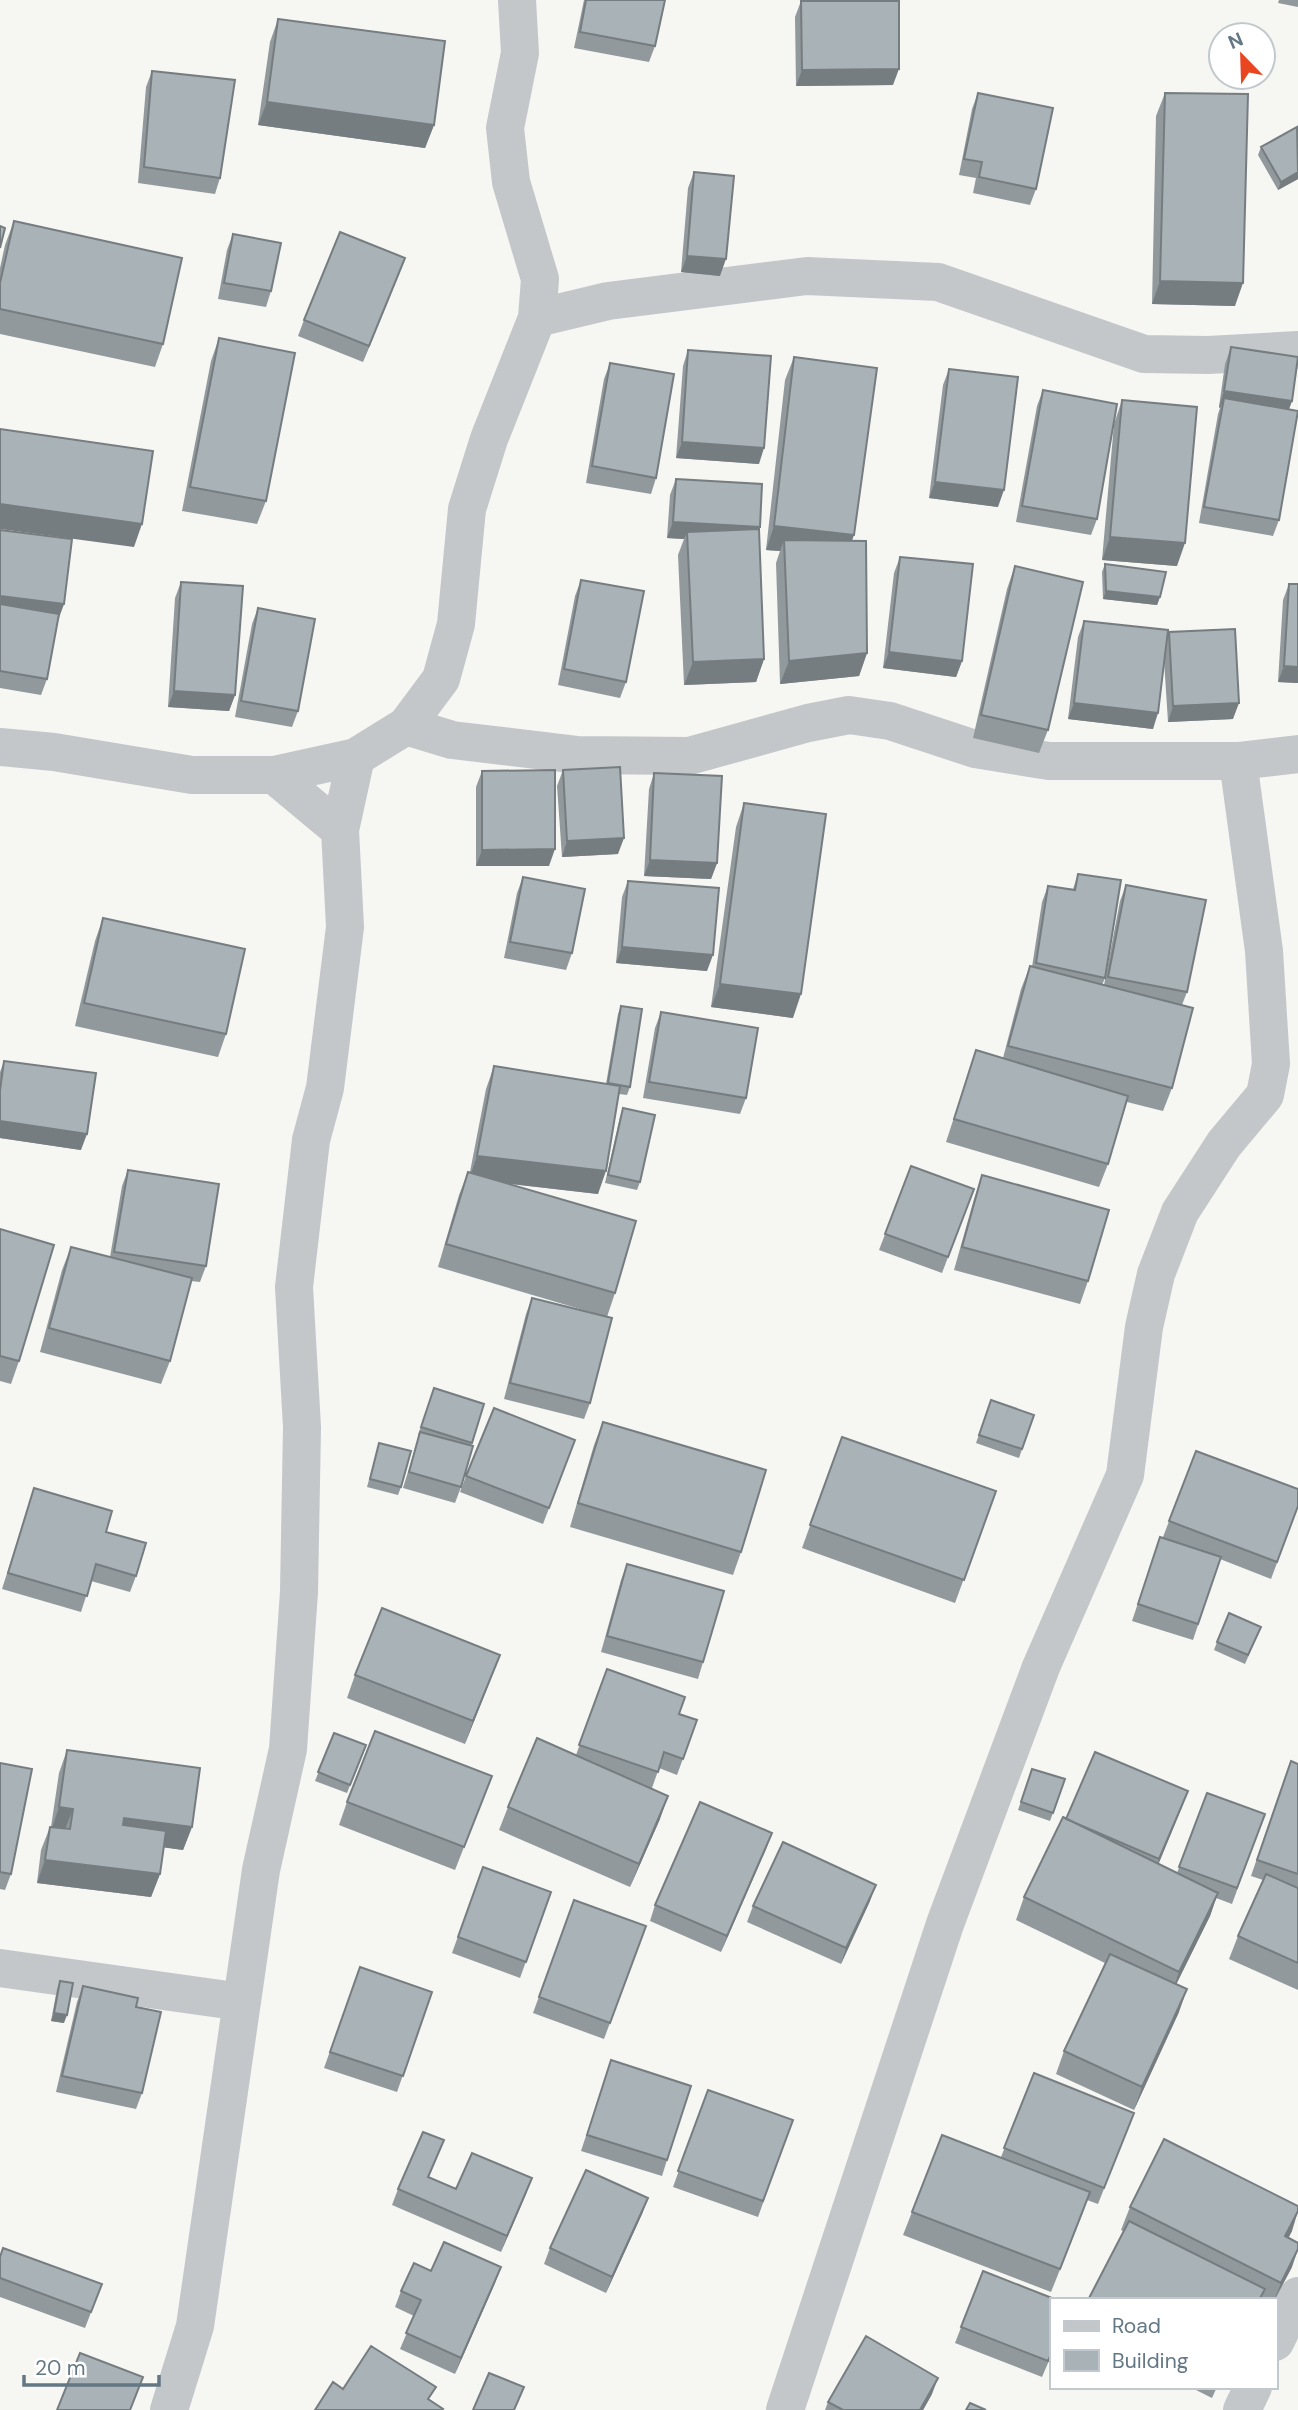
<svg xmlns="http://www.w3.org/2000/svg" width="1298" height="2410" font-family="'DM Sans',sans-serif">
  <style>
    .lines { fill: none; stroke-linecap: round; stroke-linejoin: round }
    .minor { stroke: #c3c7ca; stroke-width: 38 }
    .wall { fill: #91999d }
    .shaded-wall { fill: #767d80 }
    .building { fill: #a9b2b7; stroke: #767d80; stroke-width: 2 }
  </style>
  <rect width="100%" height="100%" fill="#f6f6f2"/>
  <g class="lines">
    <path class="minor" d="M537,318L608,301L807,276L938,282L1144,354L1208,355L1298,350
      M406,726L452,740L578,755L689,756L808,723L849,715L890,721L975,749L1049,761H1238L1298,754
      M0,747L54,752L192,775H274L356,757L406,726L441,679L456,624L467,509L489,439L537,318L540,279L511,182L505,128L520,53L517,0
      M274,775L340,830
      M0,1968L242,2002
      M1275,2342L1298,2296
      M169,2410L195,2326L261,1870L288,1749L299,1592L302,1427L294,1287L311,1140L325,1088L345,927L340,830L356,757
      M785,2410L945,1924L1041,1667L1125,1475L1144,1327L1156,1274L1180,1212L1224,1144L1265,1095L1271,1064L1264,951L1238,761
      M1242,2410L1253,2387"/>
  </g>
  <path class="wall" d="M584,0H665L655,46L649,62L574,48Z
    M1279,0H1298V7L1278,3Z
    M801,1L893,85L796,86L795,17Z
    M278,19L434,125L425,148L258,125L270,42Z
    M152,71L220,178L215,194L138,183L146,87Z
    M978,93L1036,189L1030,205L973,193L976,178L959,175L972,109Z
    M1165,93L1235,306L1152,304L1156,116Z
    M1261,147L1298,179L1278,190L1258,155Z
    M694,172L720,276L681,272L688,188Z
    M14,221L163,344L155,367L0,334V268L5,245Z
    M233,234L271,291L266,307L218,299L227,250Z
    M405,258L363,362L298,336L304,320Z
    M219,338L266,501L257,524L182,511L211,361Z
    M1231,347L1292,401L1289,409L1279,520L1273,536L1199,523L1218,414L1220,408L1219,407L1225,364Z
    M688,350L759,464L676,458L683,366Z
    M794,357L852,541L867,653L859,676L780,684L776,563L780,551L766,550L785,380Z
    M610,363L656,478L651,494L586,483L604,379Z
    M949,369L998,507L929,498L943,385Z
    M1043,390L1097,519L1091,535L1016,522L1037,406Z
    M1122,400L1177,566L1102,560L1114,424Z
    M676,479L760,527L759,530L764,659L756,682L684,685L678,555L684,539L667,538L670,495Z
    M0,530L64,604L58,620L47,679L41,695L0,688Z
    M900,557L962,661L956,677L883,668L894,573Z
    M1105,564L1160,597L1157,605L1103,599L1102,572Z
    M1015,566L1048,730L1039,753L973,738L1007,589Z
    M581,580L626,682L620,698L558,685L575,596Z
    M181,582L235,695L229,711L168,707L175,598Z
    M1289,584H1298V683L1278,682L1283,600Z
    M258,608L298,711L292,727L235,717L252,624Z
    M1084,621L1166,640L1169,632L1233,719L1168,722L1164,660L1153,729L1068,719L1078,637Z
    M563,770L618,854L562,857L557,786Z
    M482,771L549,866H476V787Z
    M654,773L717,863L711,879L644,876L649,789Z
    M744,803L793,1018L711,1007L736,827Z
    M1078,874L1105,978L1102,985H1104L1120,901L1126,885L1187,992L1182,1005L1172,1088L1163,1111L1127,1102L1108,1164L1099,1187L946,1142L976,1050L1003,1058L1021,989L1030,966L1032,967L1042,902L1048,886L1073,889Z
    M523,877L572,953L566,970L504,958L517,893Z
    M628,881L707,971L616,963L622,897Z
    M103,918L226,1034L218,1057L75,1026L95,941Z
    M621,1006L630,1087L627,1095L619,1094L598,1194L510,1184L615,1293L607,1317L438,1267L459,1195L468,1172H470L486,1089L494,1066L606,1084L618,1014Z
    M661,1012L746,1098L740,1114L643,1098L655,1028Z
    M4,1061L81,1150L0,1138V1072Z
    M623,1108L640,1182L637,1190L605,1183L620,1117Z
    M911,1166L974,1189L942,1273L879,1250Z
    M128,1170L206,1266L200,1282L191,1281L170,1361L161,1384L40,1352L62,1270L71,1247L110,1257L122,1186Z
    M982,1175L1088,1281L1080,1304L954,1270L974,1199Z
    M0,1229L19,1361L11,1384L0,1381Z
    M532,1298L590,1403L584,1419L504,1399L526,1314Z
    M434,1388L484,1404L471,1446L461,1487L455,1503L403,1488L419,1436L418,1435Z
    M991,1400L1034,1415L1019,1458L976,1443Z
    M603,1422L741,1552L733,1575L570,1527L594,1445Z
    M842,1437L996,1491L955,1603L802,1548Z
    M575,1440L543,1524L460,1492L466,1476Z
    M379,1443L401,1487L398,1495L367,1487Z
    M1196,1451L1298,1507L1271,1579L1220,1559L1193,1640L1132,1621L1160,1537H1163Z
    M34,1488L106,1532L136,1576L130,1592L91,1581L81,1612L2,1589Z
    M627,1564L703,1662L698,1679L601,1652L621,1580Z
    M1261,1627L1245,1664L1214,1650L1217,1642Z
    M607,1669L679,1714L697,1720L677,1775L659,1768L652,1788L660,1819L630,1887L499,1830L508,1807L576,1755Z
    M355,1675L491,1678L465,1744L347,1698Z
    M334,1733L366,1745L347,1793L315,1781Z
    M67,1750L192,1827L183,1850L164,1847L160,1874L151,1897L37,1883L41,1850L50,1827H51L59,1773Z
    M0,1763L11,1874L5,1890L0,1889Z
    M1298,1764V1990L1229,1959L1238,1936L1263,1880L1251,1876L1285,1777Z
    M1032,1769L1065,1779L1050,1821L1018,1810Z
    M492,1776L455,1870L339,1825L347,1802Z
    M1188,1791L1158,1864L1177,1873L1207,1793L1265,1814L1232,1904L1216,1898L1210,1916L1176,1984L1179,2012L1134,2110L1056,2074L1064,2051L1105,1963L1016,1920L1024,1897L1066,1819Z
    M772,1833L766,1849L721,1952L650,1921L655,1905Z
    M483,1867L551,1892L520,1978L452,1953Z
    M574,1900L646,1926L604,2039L533,2013Z
    M870,1901L841,1964L747,1922L753,1906Z
    M360,1967L432,1992L397,2092L324,2068Z
    M60,1981L64,2023L51,2021L57,1989Z
    M83,1986L136,2007L142,2093L136,2109L56,2092L77,2002Z
    M611,2060L667,2160L662,2176L581,2151Z
    M1034,2073L1134,2113L1098,2204L1087,2200L1051,2292L903,2235L912,2212L1001,2157Z
    M708,2090L793,2120L758,2217L673,2187Z
    M444,2140L429,2177L456,2189L526,2194L501,2252L392,2205L398,2189Z
    M648,2198L642,2214L606,2293L544,2264L550,2248Z
    M1130,2207L1292,2231L1288,2238L1292,2267L1275,2300H1088L1123,2231L1121,2230Z
    M0,2257L102,2284L85,2328L0,2297Z
    M431,2271L495,2283L455,2374L400,2349L414,2316L395,2307L401,2291Z
    M983,2271L1051,2356L1042,2377L955,2343Z
    M1190,2387H1217L1212,2398Z
    M932,2394L923,2410H825L828,2402Z"/>
  <path class="shaded-wall" d="M899,69L893,85L796,86L802,70Z
    M267,102L434,125L425,148L258,125Z
    M1298,172V179L1278,190L1281,182Z
    M687,256L726,259L720,276L681,272Z
    M405,258L399,274L363,362L369,346Z
    M1160,281L1243,283L1235,306L1152,304Z
    M1224,391L1292,401L1286,417L1224,398L1220,408L1219,407Z
    M682,442L764,448L759,464L676,458Z
    M935,482L1004,490L998,507L929,498Z
    M0,504L142,524L134,547L0,529Z
    M673,522L760,527L754,543L687,532L684,539L667,538Z
    M774,526L854,535L846,558L784,540L780,551L766,550Z
    M1110,537L1185,543L1177,566L1102,560Z
    M1106,591L1160,597L1157,605L1103,599Z
    M0,596L64,604L58,620L0,613Z
    M889,652L962,661L956,677L883,668Z
    M867,653L859,676L780,684L789,661Z
    M764,659L756,682L684,685L693,662Z
    M1284,666L1298,667V683L1278,682Z
    M174,691L235,695L229,711L168,707Z
    M1074,703L1158,713L1153,729L1068,719Z
    M1239,703L1233,719L1168,722L1173,706Z
    M624,838L618,854L562,857L567,841Z
    M555,849L549,866H476L482,850Z
    M650,860L717,863L711,879L644,876Z
    M622,947L713,955L707,971L616,963Z
    M720,984L801,994L793,1018L711,1007Z
    M0,1121L87,1134L81,1150L0,1138Z
    M477,1156L606,1171L598,1194L469,1179Z
    M500,1655L491,1678L465,1744L473,1721Z
    M1188,1791L1182,1807L1154,1875L1159,1859Z
    M668,1796L660,1819L630,1887L639,1864Z
    M59,1807L73,1809L64,1832L51,1831Z
    M124,1818L192,1827L183,1850L115,1841Z
    M772,1833L766,1849L721,1952L727,1936Z
    M45,1860L160,1874L151,1897L37,1883Z
    M876,1885L870,1901L841,1964L846,1948Z
    M1218,1893L1210,1916L1171,1995L1179,1972Z
    M1187,1989L1179,2012L1134,2110L1142,2087Z
    M54,2013L67,2015L64,2023L51,2021Z
    M532,2178L526,2194L501,2252L507,2236Z
    M1090,2192L1082,2215L1051,2292L1060,2269Z
    M648,2198L642,2214L606,2293L612,2277Z
    M1298,2211L1292,2231L1277,2260L1285,2236Z
    M1298,2249L1292,2267L1274,2300L1281,2283Z
    M501,2267L495,2283L455,2374L461,2358Z
    M938,2378L932,2394L923,2410H920Z"/>
  <path class="building" d="M586,0H665L655,46L580,32Z
    M801,1H899V69L802,70Z
    M278,19L445,41L434,125L267,102Z
    M152,71L235,80L220,178L144,167Z
    M978,93L1053,108L1036,189L979,177L982,162L964,159Z
    M1165,93L1248,94L1243,283L1160,281Z
    M1297,127L1298,172L1281,182L1261,147Z
    M694,172L734,176L726,259L687,256Z
    M14,221L182,258L163,344L0,309V283Z
    M0,226L5,228L0,248Z
    M340,232L405,258L369,346L304,320Z
    M233,234L281,243L271,291L224,283Z
    M219,338L295,353L266,501L190,487Z
    M1231,347L1298,357L1292,401L1224,391Z
    M688,350L771,356L764,448L682,442Z
    M794,357L877,368L854,535L774,526Z
    M610,363L674,374L656,478L592,466Z
    M949,369L1018,377L1004,490L935,482Z
    M1043,390L1117,404L1097,519L1022,506Z
    M1224,398L1298,411L1279,520L1204,507Z
    M1122,400L1197,407L1185,543L1110,537Z
    M0,429L153,451L142,524L0,504Z
    M676,479L762,484L760,527L673,522Z
    M759,529L764,659L693,662L687,532Z
    M0,530L72,539L64,604L0,596Z
    M784,540L866,541L867,653L789,661Z
    M900,557L973,564L962,661L889,652Z
    M1105,564L1166,572L1160,597L1106,591Z
    M1015,566L1083,582L1048,730L981,715Z
    M581,580L644,591L626,682L564,669Z
    M181,582L243,586L235,695L174,691Z
    M1289,584H1298V667L1284,666Z
    M0,604L59,614L47,679L0,671Z
    M258,608L315,619L298,711L241,701Z
    M1084,621L1168,630L1158,713L1074,703Z
    M1235,629L1239,703L1173,706L1169,632Z
    M620,767L624,838L567,841L563,770Z
    M555,770V849L482,850V771Z
    M654,773L722,776L717,863L650,860Z
    M744,803L826,814L801,994L720,984Z
    M1078,874L1121,880L1105,978L1036,963L1048,886L1075,890Z
    M523,877L585,889L572,953L510,942Z
    M628,881L719,888L713,955L622,947Z
    M1126,885L1206,900L1187,992L1108,977Z
    M103,918L245,949L226,1034L84,1003Z
    M1030,966L1193,1008L1172,1088L1008,1046Z
    M621,1006L642,1009L630,1087L608,1083Z
    M661,1012L758,1028L746,1098L649,1082Z
    M976,1050L1128,1096L1108,1164L954,1119Z
    M4,1061L96,1073L87,1134L0,1121V1090Z
    M494,1066L620,1086L606,1171L477,1156Z
    M623,1108L655,1115L640,1182L608,1175Z
    M911,1166L974,1189L948,1257L885,1234Z
    M128,1170L219,1184L206,1266L114,1252Z
    M468,1172L636,1221L615,1293L446,1244Z
    M982,1175L1109,1210L1088,1281L962,1247Z
    M0,1229L54,1245L19,1361L0,1356Z
    M71,1247L192,1278L170,1361L49,1328Z
    M532,1298L612,1318L590,1403L510,1383Z
    M434,1388L484,1404L472,1443L421,1427Z
    M991,1400L1034,1415L1022,1449L979,1435Z
    M494,1408L575,1440L549,1508L466,1476Z
    M603,1422L766,1470L741,1552L578,1503Z
    M420,1432L473,1446L461,1487L409,1472Z
    M842,1437L996,1491L964,1580L810,1525Z
    M379,1443L411,1451L401,1487L370,1479Z
    M1196,1451L1298,1489V1506L1277,1562L1169,1521Z
    M34,1488L112,1511L106,1532L146,1543L136,1576L96,1564L87,1596L8,1573Z
    M1160,1537L1221,1557L1198,1624L1138,1604Z
    M627,1564L724,1591L703,1662L607,1636Z
    M382,1608L500,1655L473,1721L355,1675Z
    M1229,1613L1261,1627L1248,1655L1217,1642Z
    M607,1669L685,1697L679,1714L697,1720L683,1759L664,1752L658,1772L579,1745Z
    M375,1731L492,1776L464,1847L347,1802Z
    M334,1733L366,1745L350,1785L318,1772Z
    M537,1738L668,1796L639,1864L508,1807Z
    M67,1750L200,1768L192,1827L124,1818L123,1825L166,1831L160,1874L45,1860L50,1827L70,1829L73,1809L59,1807Z
    M1095,1752L1188,1791L1159,1859L1066,1819Z
    M1291,1761L1298,1764V1874L1257,1860Z
    M0,1763L32,1769L11,1874L0,1872Z
    M1032,1769L1065,1779L1053,1813L1021,1802Z
    M1207,1793L1265,1814L1237,1888L1179,1867Z
    M700,1802L772,1833L727,1936L655,1905Z
    M1063,1817L1218,1893L1179,1972L1024,1897Z
    M783,1842L876,1885L846,1948L753,1906Z
    M483,1867L551,1892L526,1962L458,1937Z
    M1266,1874L1298,1888V1963L1238,1936Z
    M574,1900L646,1926L610,2023L539,1997Z
    M1110,1954L1187,1989L1142,2087L1064,2051Z
    M360,1967L432,1992L403,2076L330,2052Z
    M60,1981L73,1983L67,2015L54,2013Z
    M83,1986L138,1998L136,2007L161,2012L142,2093L62,2076Z
    M611,2060L691,2086L667,2160L587,2135Z
    M1034,2073L1134,2113L1104,2188L1004,2148Z
    M708,2090L793,2120L763,2201L678,2171Z
    M423,2132L444,2140L428,2177L456,2189L472,2153L532,2178L507,2236L398,2189Z
    M942,2135L1090,2192L1060,2269L912,2212Z
    M1164,2139L1298,2206V2211L1285,2236L1298,2243V2249L1281,2283L1130,2207Z
    M586,2170L648,2198L612,2277L550,2248Z
    M1129,2221L1265,2289L1259,2300H1088Z
    M444,2242L501,2267L461,2358L406,2333L421,2300L401,2291L414,2263L431,2271Z
    M3,2248L102,2284L91,2312L0,2278V2257Z
    M983,2271L1057,2300H1051V2354L1048,2361L961,2327Z
    M866,2336L938,2378L920,2410H843L828,2402Z
    M371,2346L436,2387L428,2399L443,2409L442,2410H315L333,2382L343,2389Z
    M80,2353L143,2377L130,2410H57Z
    M489,2373L524,2387L514,2410H473Z
    M970,2403L986,2410H966Z"/>
  <rect x="1050" y="2298" width="228" height="91" fill="#ffffff" stroke="#c1c9ce" stroke-width="2"/>
  <rect x="1064" y="2321" width="35" height="10" fill="#c3c7ca" stroke="#c1c9ce" stroke-width="2"/>
  <text x="1112" y="2333" font-size="21" fill="#647784">Road</text>
  <rect x="1064" y="2350" width="35" height="21" fill="#a9b2b7" stroke="#c1c9ce" stroke-width="2"/>
  <text x="1112" y="2368" font-size="21" fill="#647784">Building</text>
  <g transform="translate(1242 56) rotate(337)"><circle r="33" fill="#ffffff" stroke="#c1c9ce" stroke-width="2"/>
  <path d="M0-5L12 26L0 18L-12 26Z" fill="#e84520"/>
  <text y="-10" font-size="19" font-weight="bold" text-anchor="middle" fill="#647784">N</text>
  </g>
  <path d="M24 2375v10h135v-10" fill="none" stroke="#647784" stroke-width="3.5"/>
  <text x="35" y="2375" font-size="21" fill="#647784" stroke="#ffffff" stroke-width="5" paint-order="stroke">20 m</text>
</svg>
